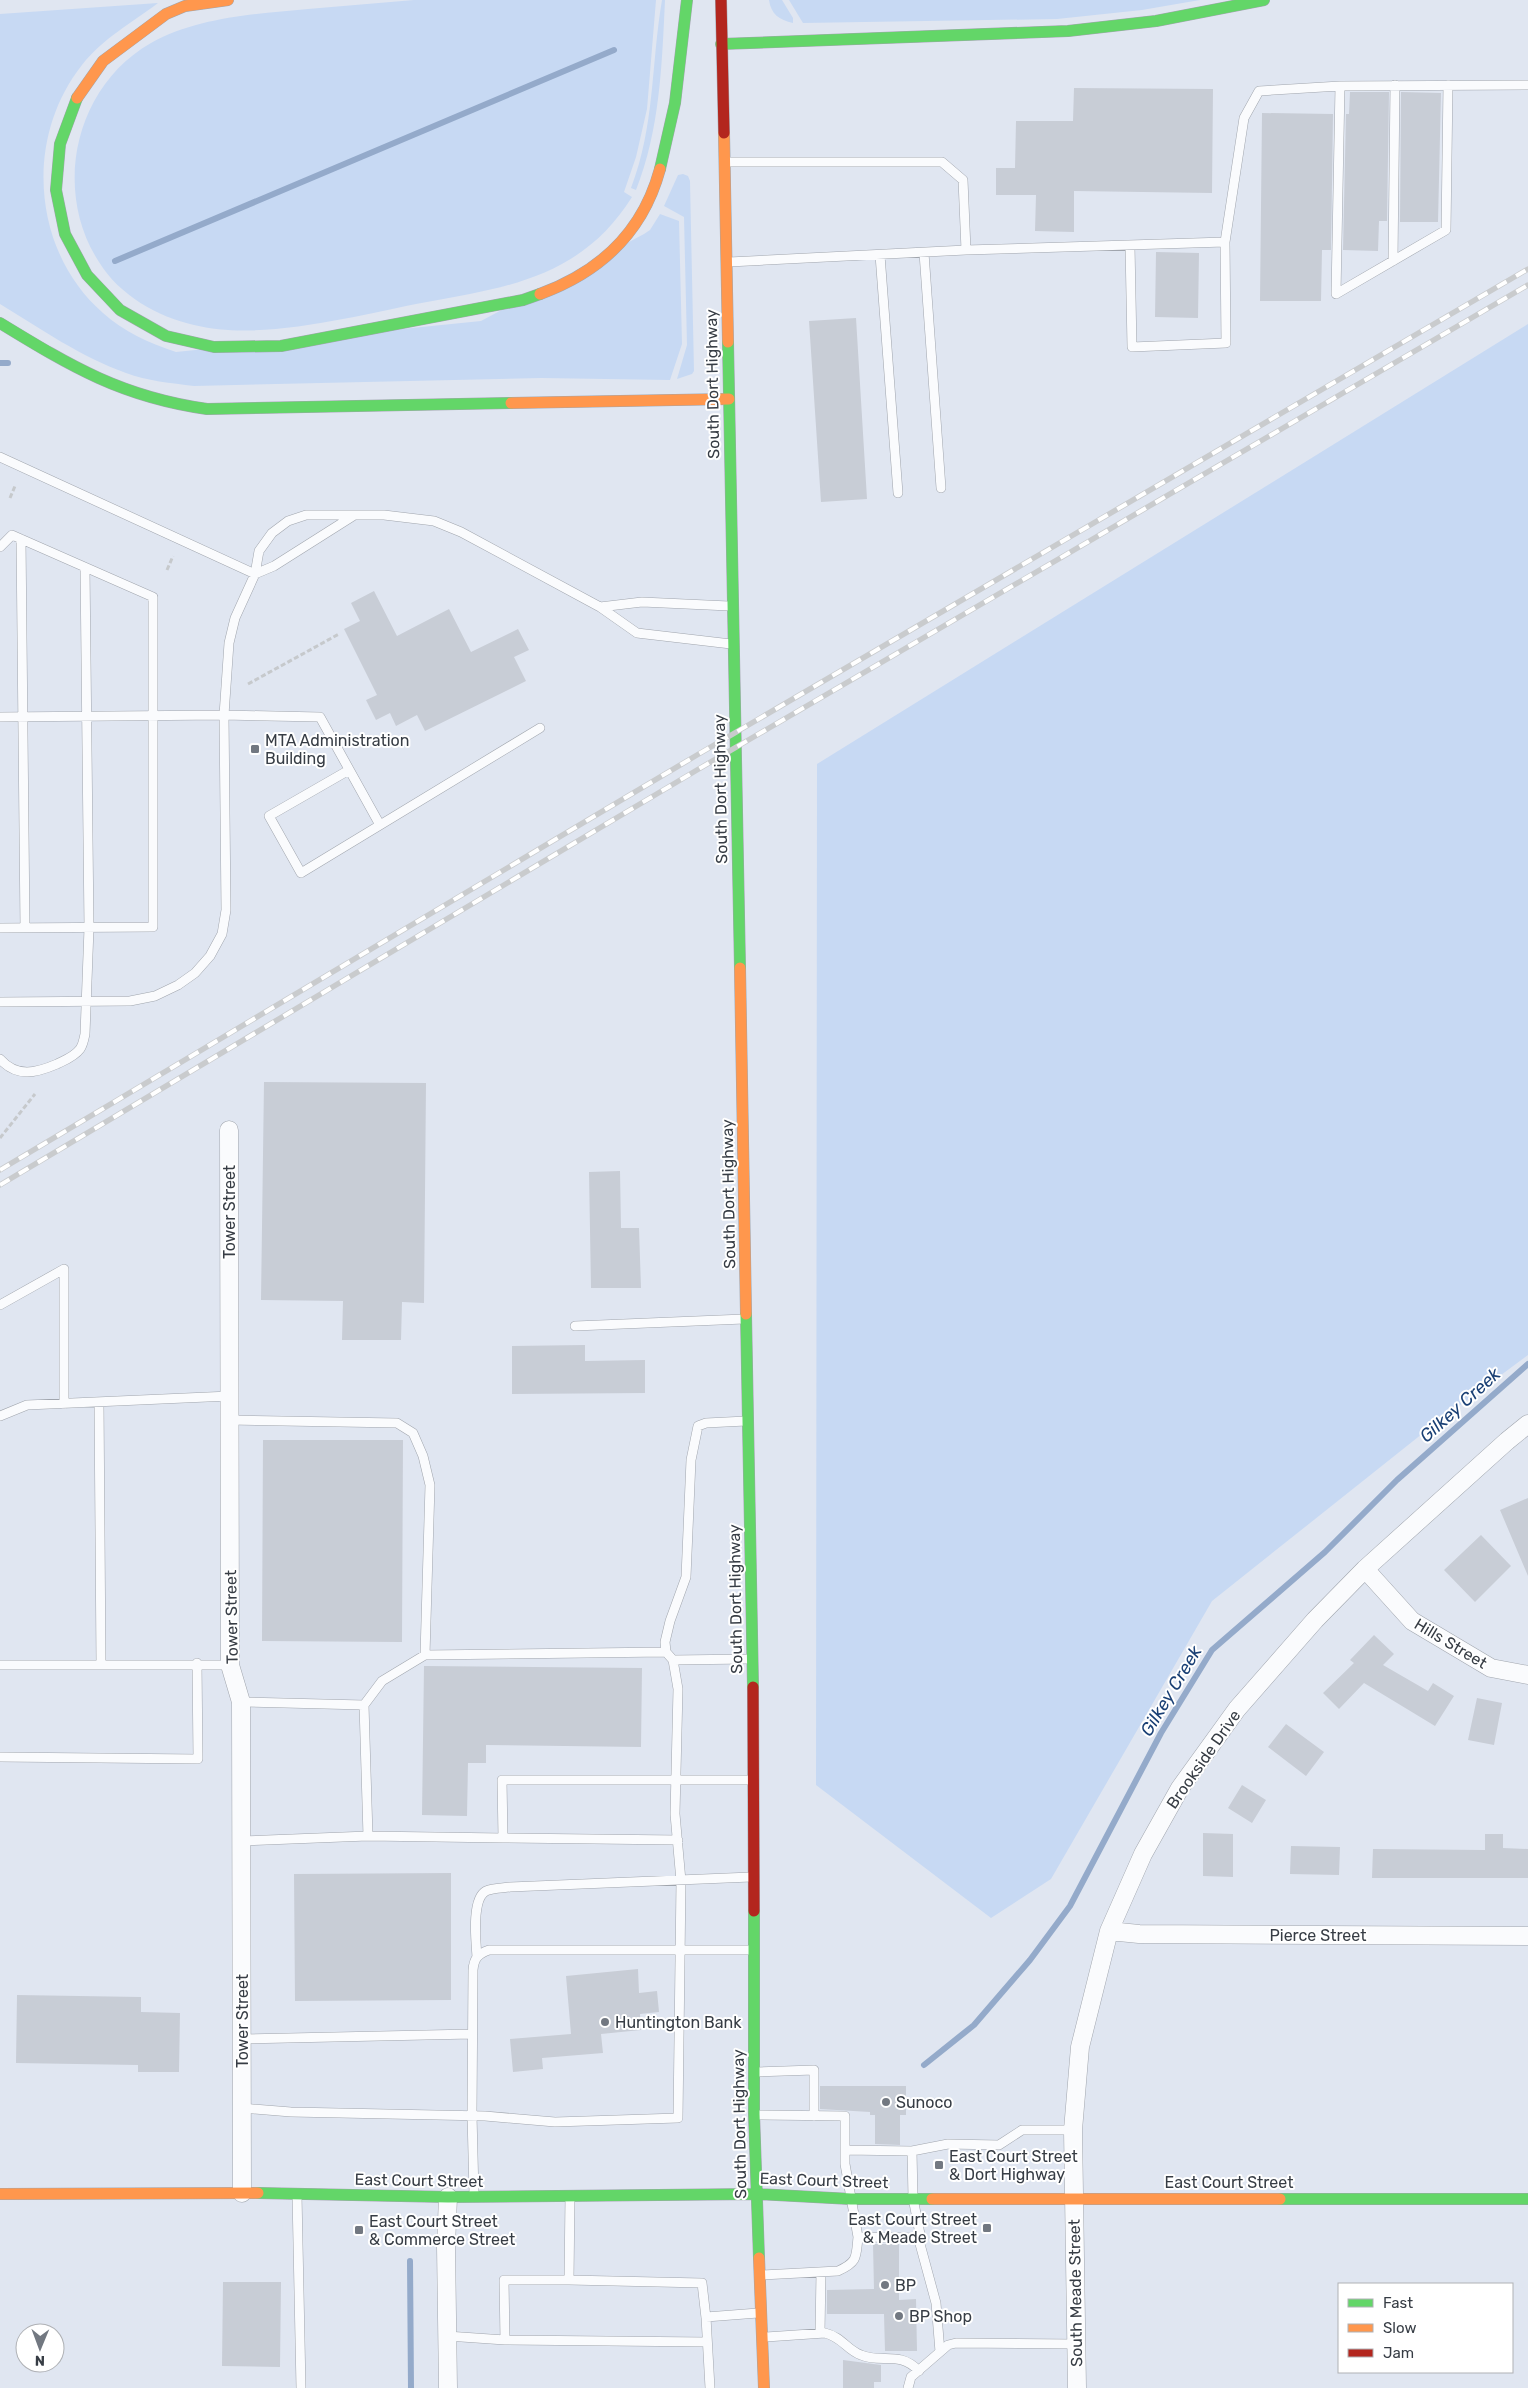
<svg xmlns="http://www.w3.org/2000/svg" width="1528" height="2388" font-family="Rubik,sans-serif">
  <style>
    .green { fill: #c7d9f3 }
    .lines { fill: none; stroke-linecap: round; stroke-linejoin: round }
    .stream { stroke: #94aaca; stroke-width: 6 }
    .building { fill: #c8cdd6 }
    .lane-casing { stroke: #a0a5ad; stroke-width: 10 }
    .street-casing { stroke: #a0a5ad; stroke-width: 19 }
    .fast-casing { stroke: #a0a5ad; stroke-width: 12 }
    .slow-casing { stroke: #a0a5ad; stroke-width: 12 }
    .jam-casing { stroke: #a0a5ad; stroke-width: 12 }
    .path { stroke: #c6c9cc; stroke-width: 3; stroke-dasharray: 5 2.5; stroke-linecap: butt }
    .lane { stroke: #fafbfd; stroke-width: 9 }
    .street { stroke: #fafbfd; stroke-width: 18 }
    .fast { stroke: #63d668; stroke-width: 11 }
    .slow { stroke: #ff974d; stroke-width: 11 }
    .jam { stroke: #b3261e; stroke-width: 11 }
    .rail-casing { stroke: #c9cbcd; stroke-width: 5.5 }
    .rail { stroke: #fff; stroke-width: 4; stroke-dasharray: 11; stroke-linecap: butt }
    .poi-dot { fill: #727881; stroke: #fff; stroke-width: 2 }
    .labels { text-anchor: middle; stroke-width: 4; stroke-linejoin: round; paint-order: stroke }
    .street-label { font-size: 16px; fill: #373d45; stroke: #fff }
    .poi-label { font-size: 16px; fill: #373d45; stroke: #fff; text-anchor: start }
    .water-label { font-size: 18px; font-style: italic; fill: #1a4075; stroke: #fff }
  </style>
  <rect width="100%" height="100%" fill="#e0e6f1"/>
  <path class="green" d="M414,0H656L647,109L636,157L624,192L632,197C583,275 512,287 427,302C357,315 263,342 194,325C158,317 119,295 99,262C52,190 75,86 151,43C198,17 256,14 308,9C343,6 379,3 414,0Z
    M662,0H665C662,64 660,130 636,190L631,188C655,126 651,64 662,0Z
    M769,0H782L793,18V23C779,20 771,14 769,0Z
    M789,0H1200L1142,10L1057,19L803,23Z
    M158,3C132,23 103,38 82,65C24,138 32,251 103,313C124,332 149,343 176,352L481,321L644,234L650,230L660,214L679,221L682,344L670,380L541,378L194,386C171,383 147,381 126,373C81,357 41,329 0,304V14Z
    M683,174L688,176L690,181L694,371L692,374L677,379L687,345L684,217L664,206L678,175Z
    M1528,324V1355L1432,1426L1212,1601L1051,1879L991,1918L816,1785L817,764Z"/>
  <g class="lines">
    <path class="stream" d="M115,261L614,50
      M0,363H8
      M924,2065L974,2025L1030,1960L1070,1906L1161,1733L1212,1650L1325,1552L1397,1480L1528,1364
      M410,2261L411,2388"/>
  </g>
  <path class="building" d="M1074,88L1213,89L1212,193L1074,191V232L1035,231L1036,195H996V168H1015L1016,121H1073Z
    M1350,92H1389L1387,221H1379L1378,251L1343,250L1346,114H1349Z
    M1401,92L1441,93L1438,222H1400Z
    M1262,113L1333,114L1331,250H1322L1321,301H1260Z
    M1156,252L1199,253L1198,318L1155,317Z
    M856,318L867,499L821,502L809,321Z
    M374,591L397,636L449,609L471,652L518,629L529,650L514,657L526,681L425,731L417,715L396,726L390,713L376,720L366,700L377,695L344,629L360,621L351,603Z
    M264,1082L426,1083L424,1303L402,1302L401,1340H342L343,1301L261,1300Z
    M620,1171L621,1228H639L641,1288H591L589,1172Z
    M585,1345V1361L645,1360V1393L512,1394V1346Z
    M263,1440H403L402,1642L262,1641Z
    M1528,1498V1576L1500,1510Z
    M1481,1535L1511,1566L1475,1602L1444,1570Z
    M1374,1635L1394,1654L1383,1665L1428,1691L1433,1683L1454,1696L1435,1726L1364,1683L1339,1709L1323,1693L1354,1663L1350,1660Z
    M424,1666L642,1668L641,1747L486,1745V1763H468L467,1816L422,1815Z
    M1477,1698L1502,1703L1494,1745L1468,1740Z
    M1286,1724L1324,1752L1306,1776L1268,1747Z
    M1242,1785L1266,1800L1252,1823L1228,1808Z
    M1203,1833L1233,1834V1877L1203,1876Z
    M1485,1834H1503V1848L1528,1849V1878H1372L1373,1849L1485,1850Z
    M1291,1846L1340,1847L1339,1875L1290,1874Z
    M451,1873V2000L295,2001L294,1874Z
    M638,1969L639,1993L657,1991L659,2012L640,2014L641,2030L601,2034L603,2053L542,2058L543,2069L513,2072L510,2039L571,2034L566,1976Z
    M17,1995L141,1997V2012L180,2013L179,2072H138V2065L16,2063Z
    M820,2086H906V2115H900V2145L875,2144V2115H870V2112L820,2109Z
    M873,2244H899V2300L916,2299L917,2351H885L884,2314H827V2290L874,2289Z
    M223,2282H281L280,2367L222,2366Z
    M843,2360L881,2365V2382H874V2388H843Z"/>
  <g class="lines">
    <g class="lane-casing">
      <path id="lane" d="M1340,86L1336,294L1446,230L1448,85
        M726,162H942L963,180L966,250
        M1130,246L1132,347L1226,343L1225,242
        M924,253L941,488
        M880,255L898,493
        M1393,261L1395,85
        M729,262L966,250L1225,242L1244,118L1259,91L1340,86L1528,85
        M0,457L255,574L274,566L353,516
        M21,539L25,928
        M0,547L12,535L153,597V927L0,928
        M600,607L642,602L729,606
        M0,717L224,715L320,717L380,825
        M349,770L269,816L301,873L540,728
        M0,1002L130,1001L155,996L178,985L195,973L210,956L222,934L226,910L224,715L229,643L235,618L255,574L259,551L272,533L288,521L306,515H384L434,521L461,532L600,607L637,633L731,644
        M0,1059C17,1078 36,1073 57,1064C65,1060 74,1057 80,1049C83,1045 84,1039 85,1034L89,928L85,568
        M0,1305L64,1269V1404
        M575,1326L744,1319
        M99,1402L101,1664
        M0,1416L27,1405L230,1396
        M230,1420L397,1423L413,1433L423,1456L430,1485L425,1655L382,1681L364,1705L241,1702
        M425,1655L666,1652
        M673,1660L750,1659
        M0,1665H230
        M364,1705L368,1836
        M0,1757L198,1759L197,1663
        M678,1840L503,1838L502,1780H750
        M241,1841L368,1836L503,1838
        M477,1957C476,1942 471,1899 486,1891C492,1888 503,1888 510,1887L751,1877
        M242,2039L472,2034
        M757,2072L814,2070V2116
        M242,2108L291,2112L485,2116L555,2122L678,2118L681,1881L675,1814L678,1689L673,1660L666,1652L665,1642L670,1621L686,1577L691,1460L698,1426L706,1423L746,1421
        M757,2115L845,2116V2150
        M912,2151L948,2144L999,2145L1022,2130H1073
        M474,2194L472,2115L473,1970C474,1958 478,1954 489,1950H751
        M297,2195L301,2388
        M570,2196L569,2280L702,2283L706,2318
        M920,2238L858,2237L845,2164V2150L912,2151L913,2198L920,2234V2244L936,2303L940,2352
        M762,2275L838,2271C858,2262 856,2257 858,2237
        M820,2333L821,2272
        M447,2336L505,2340L504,2280H569
        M766,2337L825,2333C842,2337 847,2350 861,2355C882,2364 899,2350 919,2371
        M505,2340L707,2342
        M710,2388L706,2317L758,2313
        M908,2388L911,2377L948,2345L956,2343L1075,2344"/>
    </g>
    <g class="street-casing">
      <path id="street" d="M229,1130L230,1665L241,1702L242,2193
        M1365,1569L1412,1621L1491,1668L1528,1675
        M1109,1931L1139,1934L1528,1936
        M448,2388L446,2246L448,2197
        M1077,2388L1073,2130L1080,2047L1109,1931L1143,1854L1180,1788L1237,1709L1315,1620L1365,1569L1507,1441L1528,1424"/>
    </g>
    <g class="fast-casing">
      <path id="fast" d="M721,44L1068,31L1156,21L1264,0
        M77,98L60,144L56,190L65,234L87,275L120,310L166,336L214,347L281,346L523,300L540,294
        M660,169L675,103L687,0
        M0,323C72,367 122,397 207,409L511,403
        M728,342L740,968
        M746,1314L753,1687
        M754,1911V2114L759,2258
        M258,2193L448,2197L757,2194L851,2199H932
        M1280,2199H1528"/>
    </g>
    <g class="slow-casing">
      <path id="slow" d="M77,98L103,61L166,14L185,6L228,0
        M724,133L728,342
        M540,294C600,272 643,232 660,169
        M511,403L729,399
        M740,968L746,1314
        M0,2194L258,2193
        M932,2199H1280
        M759,2258L764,2388"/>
    </g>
    <g class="jam-casing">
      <path id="jam" d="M721,0L724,133
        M753,1687L754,1911"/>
    </g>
    <path class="path" d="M10,498L15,486
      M167,570L173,556
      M248,684L339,634
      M0,1138L35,1094"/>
    <use href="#lane" class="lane"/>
    <use href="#street" class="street"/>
    <use href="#fast" class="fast"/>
    <use href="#slow" class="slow"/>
    <use href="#jam" class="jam"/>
    <g class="rail-casing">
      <path id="rail" d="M0,1170L697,755L1528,269
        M0,1185L697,770L1528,285"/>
    </g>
    <use href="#rail" class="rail"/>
  </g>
  <g class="poi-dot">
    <rect x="250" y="744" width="10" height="10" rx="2.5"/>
    <circle cx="605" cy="2022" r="5"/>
    <circle cx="886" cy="2102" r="5"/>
    <rect x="934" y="2160" width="10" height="10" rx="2.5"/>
    <rect x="982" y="2223" width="10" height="10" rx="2.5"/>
    <rect x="354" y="2225" width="10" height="10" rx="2.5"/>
    <circle cx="885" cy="2285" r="5"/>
    <circle cx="899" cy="2316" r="5"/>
  </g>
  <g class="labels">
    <g class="street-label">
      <text transform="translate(712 384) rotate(-91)" y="6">South Dort Highway</text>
      <text transform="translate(720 789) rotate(-91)" y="6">South Dort Highway</text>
      <text transform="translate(728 1194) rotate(-91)" y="6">South Dort Highway</text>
      <text transform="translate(229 1212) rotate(-90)" y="6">Tower Street</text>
      <text transform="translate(735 1599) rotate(-91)" y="6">South Dort Highway</text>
      <text transform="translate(231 1617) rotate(-91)" y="6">Tower Street</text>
      <text transform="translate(1451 1643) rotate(31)" y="6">Hills Street</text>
      <text transform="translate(1203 1759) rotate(-55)" y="6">Brookside Drive</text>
      <text x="1318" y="1941">Pierce Street</text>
      <text transform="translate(242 2021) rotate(-90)" y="6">Tower Street</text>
      <text transform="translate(739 2124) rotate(-91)" y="6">South Dort Highway</text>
      <text transform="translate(419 2180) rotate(1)" y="6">East Court Street</text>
      <text transform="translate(824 2180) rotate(2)" y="6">East Court Street</text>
      <text x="1229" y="2188">East Court Street</text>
      <text transform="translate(1075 2293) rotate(-91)" y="6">South Meade Street</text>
    </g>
    <g class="poi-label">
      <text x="265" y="746">MTA Administration<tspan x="265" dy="18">Building</tspan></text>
      <text x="615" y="2028">Huntington Bank</text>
      <text x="896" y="2108">Sunoco</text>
      <text x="949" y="2162">East Court Street<tspan x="949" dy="18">&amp; Dort Highway</tspan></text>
      <text x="977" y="2225" text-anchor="end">East Court Street<tspan x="977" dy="18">&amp; Meade Street</tspan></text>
      <text x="369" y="2227">East Court Street<tspan x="369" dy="18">&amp; Commerce Street</tspan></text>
      <text x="895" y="2291">BP</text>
      <text x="909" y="2322">BP Shop</text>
    </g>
    <g class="water-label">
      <text transform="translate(1460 1405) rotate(-42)" y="6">Gilkey Creek</text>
      <text transform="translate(1171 1691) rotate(-59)" y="6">Gilkey Creek</text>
    </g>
  </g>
  <rect x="1338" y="2283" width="175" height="90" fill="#ffffff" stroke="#afb1b5"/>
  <rect x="1348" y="2299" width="25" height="8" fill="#63d668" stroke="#afb1b5"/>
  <text x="1383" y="2308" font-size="15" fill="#373d45">Fast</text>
  <rect x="1348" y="2324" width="25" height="8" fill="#ff974d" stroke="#afb1b5"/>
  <text x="1383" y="2333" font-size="15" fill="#373d45">Slow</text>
  <rect x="1348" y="2349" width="25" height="8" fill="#b3261e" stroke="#afb1b5"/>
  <text x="1383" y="2358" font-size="15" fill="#373d45">Jam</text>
  <g transform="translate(40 2348) rotate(181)"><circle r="24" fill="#ffffff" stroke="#afb1b5"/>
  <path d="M0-4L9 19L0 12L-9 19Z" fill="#727881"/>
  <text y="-8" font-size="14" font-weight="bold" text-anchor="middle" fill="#373d45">N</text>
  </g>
</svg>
